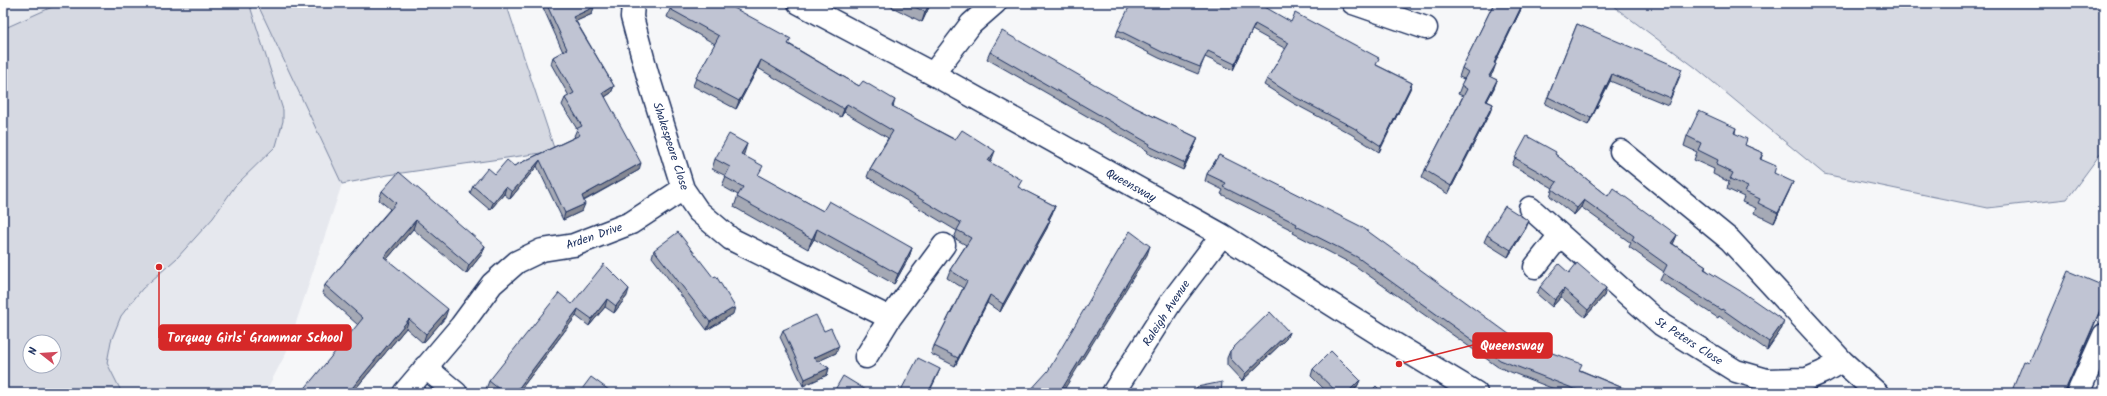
<svg xmlns="http://www.w3.org/2000/svg" width="2107" height="396" font-family="Kalam,sans-serif">
  <style>
    .built { fill: #e6e8ee; fill-rule: evenodd }
    .green { fill: #d6d9e2; stroke: #7884a0; fill-rule: evenodd }
    .lines { fill: none; stroke-linecap: round; stroke-linejoin: round }
    .minor-casing { stroke: #1b2f5e; stroke-width: 25 }
    .minor { stroke: #fff; stroke-width: 22 }
    .wall { fill: #a5a9b5; stroke: #1b2f5e }
    .shaded-wall { fill: #868994; stroke: #1b2f5e }
    .building { fill: #c0c4d3; stroke: #1b2f5e }
    .labels { text-anchor: middle; stroke-width: 3; stroke-linejoin: round; paint-order: stroke }
    .street-label { font-size: 12px; fill: #1b2f5e; stroke: #fff }
    .leader { fill: none; stroke: #d62828; stroke-width: 1.5 }
    .callout-dot { fill: #d62828; stroke: #fff; stroke-width: 1.5 }
    .callout { fill: #d62828; stroke: #d62828; stroke-width: 1.5 }
    .callout-label { font-size: 13px; text-anchor: middle; font-weight: bold; fill: #fff }
  </style>
  <rect width="100%" height="100%" fill="#f6f7f9"/>
  <filter id="ink" filterUnits="userSpaceOnUse"><feTurbulence type="fractalNoise" baseFrequency=".025" numOctaves="2"/><feDisplacementMap in="SourceGraphic" scale="8" xChannelSelector="R" yChannelSelector="G"/><feConvolveMatrix kernelMatrix="1 2 1 2 8 2 1 2 1" color-interpolation-filters="sRGB"/></filter>
  <g filter="url(#ink)">
    <path class="built" d="M3,3H506L388,175L342,184L286,353L265,393H3ZM30,342H54V366H30Z"/>
    <path class="green" d="M61,3H249L283,110V121L276,146L235,186L213,218L177,258L142,289L121,316L111,341L107,363L122,393H3V29ZM30,342H54V366H30Z
      M257,3H506L555,151L388,175L342,184Z
      M1609,3H2104V149L2067,199L1988,208L1824,174L1696,68Z"/>
    <g class="lines">
      <g class="minor-casing">
        <path id="minor" d="M633,3L632,17L647,73L683,189L698,211L731,239L890,318
          M799,3L933,74L1222,235L1385,338L1476,393
          M1353,3L1426,28
          M933,74L971,24L995,3
          M1621,151L1730,240L1842,361
          M1530,208L1662,325L1736,371L1767,380L1807,379L1823,372L1842,361L1877,393
          M1535,267L1560,235
          M866,357L890,318L944,245
          M425,367L456,393
          M404,393L461,326L492,284L517,262L542,250L574,245L631,223L683,189
          M1113,393L1171,302L1222,235
          M2078,393L2104,335"/>
      </g>
      <use href="#minor" class="minor"/>
    </g>
    <path class="wall" d="M541,3H592V14L576,21L614,86L611,93L605,97L639,170L584,201L582,211L563,220L537,166L510,199L504,194L490,210L470,193L473,186L495,174L514,166L575,137L574,136L577,129L562,105L565,98L569,96L551,64L553,57L563,52Z
      M884,3H931L922,22Z
      M1494,3H1524L1495,63L1493,72L1490,77L1497,80L1494,88L1487,101L1493,104L1490,112L1448,194L1422,178L1425,170L1463,96L1458,94L1464,79L1459,77L1462,68Z
      M670,9L789,44L859,86L895,100L893,107L992,159L990,162L1019,188L1055,206L1049,220H1050L1047,228L1000,312L987,303L955,366L931,354L934,346L963,288L947,278L950,270L966,245L954,238L957,231L867,177L870,169L888,138L844,112L841,117L758,68L736,109L693,86L696,78L715,44L667,17Z
      M1291,22L1412,83L1410,89L1379,152L1351,134L1293,103L1264,85L1267,79L1286,49L1252,30L1233,70L1205,57L1198,74L1159,58L1116,36L1118,30Z
      M1577,24L1680,76L1668,105L1610,81L1588,125L1545,104Z
      M990,52L1134,107L1198,138L1195,145L1183,170L1147,153L1148,151L987,59Z
      M1736,128L1735,133L1745,145L1763,153L1761,159L1774,173L1789,191L1774,223L1754,213L1756,208L1742,202L1744,197L1727,189L1729,182L1713,174L1714,169L1694,160L1697,152L1684,146L1687,136Z
      M1555,154L1608,196L1677,235L1673,244L1706,266L1705,269L1782,328L1767,350L1719,316L1718,318L1660,280L1664,272L1629,247L1631,243L1581,207L1574,215L1550,196L1553,188L1512,165L1515,158Z
      M743,155L759,176L823,211L912,248L909,257L894,284L814,239L808,249L734,207L738,195L722,186L726,176L712,169L715,159Z
      M1219,155L1517,340L1580,370L1635,393H1564L1498,367L1354,265L1293,233L1294,231L1221,194L1223,190L1205,181L1207,174Z
      M382,191L485,246L482,254L466,274L413,229L387,259L445,318L423,343L406,328L352,393H302L358,325L322,293L325,285L390,209L379,200Z
      M1526,228L1508,257L1484,242L1487,235Z
      M654,250L733,314L707,330L652,257Z
      M1569,273L1606,288L1604,296L1585,317L1561,297L1552,307L1537,294L1540,287Z
      M627,296L614,313L605,307L589,326L576,316L518,393H492L486,389L489,381L572,304Z
      M783,330L824,331L836,353L818,361L829,368L827,375L803,386L780,337Z
      M1289,332L1286,339L1242,381L1227,365V358L1230,351Z
      M1313,369L1360,380L1357,387L1352,393H1328L1311,376Z
      M1197,387L1221,393H1195Z"/>
    <path class="shaded-wall" d="M930,3H931L922,22L925,12Z
      M1523,3H1524L1491,71L1494,63Z
      M594,7L592,14L570,24L573,17Z
      M1255,24L1252,30L1233,70L1235,64Z
      M761,60L758,68L736,109L739,101Z
      M1496,64L1493,72L1486,84L1489,76Z
      M1612,74L1610,81L1588,125L1591,118Z
      M1497,80L1494,88L1483,109L1486,101Z
      M1412,83L1410,89L1379,152L1381,146Z
      M614,86L611,93L600,100L603,93Z
      M847,104L844,112L841,117L844,109Z
      M1493,104L1490,112L1448,194L1451,186Z
      M1198,138L1195,145L1183,170L1185,163Z
      M747,144L744,154L738,164L741,154Z
      M995,151L992,159L985,169L988,161Z
      M540,160L537,166L510,199L512,192Z
      M641,163L639,170L579,203L582,196Z
      M1793,182L1789,191L1774,223L1778,213Z
      M506,187L504,194L490,210L493,203Z
      M1584,200L1581,207L1574,215L1577,208Z
      M585,204L582,211L563,220L565,213Z
      M1055,206L1052,214L1045,227L1048,219Z
      M416,220L413,229L381,266L384,257Z
      M1050,220L1047,228L1000,312L1003,304Z
      M1529,221L1526,228L1508,257L1511,250Z
      M817,229L814,239L808,249L812,239Z
      M1677,235L1674,242L1669,250L1671,243Z
      M485,246L482,254L466,274L469,265Z
      M1150,246L1147,255L1062,393H1059Z
      M912,248L909,257L894,284L898,274Z
      M1606,288L1604,296L1585,317L1588,310Z
      M629,289L627,296L614,313L616,306Z
      M1564,289L1561,297L1552,307L1555,300Z
      M990,295L987,303L955,366L958,358Z
      M607,299L605,307L589,326L592,319Z
      M2104,301V302L2065,393H2064Z
      M735,307L733,314L707,330L710,322Z
      M448,309L445,318L423,343L426,334Z
      M578,309L576,316L518,393H515Z
      M409,319L406,328L352,393H348Z
      M1784,321L1782,328L1767,350L1769,342Z
      M1289,332L1286,339L1242,381L1245,374Z
      M839,346L836,353L810,365L813,358Z
      M829,368L827,375L803,386L805,379Z
      M940,369L937,376L929,393H928Z
      M1360,380L1357,387L1352,393H1347Z"/>
    <path class="building" d="M546,3H592L594,7L573,17L614,86L603,93L641,163L582,196L585,204L565,213L540,160L512,192L506,187L493,203L473,186L488,168L495,174L507,160L514,166L580,135L576,129L582,126L565,98L574,93L553,57L567,49Z
      M674,3H710L715,6L717,3H725L791,39L788,44L859,86L863,81L895,100L892,106L955,140L962,130L995,151L988,161L1022,180L1018,187L1055,206L1048,219L1050,220L1003,304L990,295L958,358L934,346L967,281L950,270L971,238L957,230L961,223L870,169L893,131L847,104L844,109L761,60L739,101L696,78L719,36L670,9Z
      M907,3H930L925,12Z
      M1131,3H1258L1291,22L1295,13L1379,58L1376,65L1412,83L1381,146L1354,128L1295,97L1267,79L1289,43L1255,24L1235,64L1208,51L1200,67L1162,52L1118,30Z
      M1494,3H1523L1494,63L1496,64L1489,76L1497,80L1486,101L1493,104L1451,186L1425,170L1467,89L1461,85L1468,72L1462,68Z
      M1577,24L1682,69L1670,98L1612,74L1591,118L1548,97Z
      M1002,31L1134,107L1198,138L1185,163L1149,146L1150,144L990,52Z
      M1699,111L1736,128L1734,133L1747,139L1745,145L1763,153L1760,159L1776,166L1774,173L1793,182L1778,213L1758,203L1760,199L1745,192L1748,187L1730,179L1733,173L1716,165L1718,160L1698,150L1701,143L1687,136Z
      M729,134L747,144L741,154L763,166L758,175L823,211L829,201L912,248L898,274L817,229L812,239L737,197L743,187L725,177L730,167L715,159Z
      M1527,136L1556,152L1555,154L1608,196L1613,188L1677,235L1671,243L1706,266L1704,269L1742,292L1784,321L1769,342L1722,309L1721,310L1663,273L1667,265L1632,240L1634,236L1584,200L1577,208L1552,189L1557,182L1515,158Z
      M1219,155L1362,227L1517,340L1582,364L1579,370L1635,393H1585L1500,360L1357,257L1296,226L1297,224L1223,187L1226,183L1207,174Z
      M399,172L485,246L469,265L416,220L384,257L448,309L426,334L409,319L348,393H303L302,392L363,318L325,285L396,203L382,191Z
      M1505,206L1529,221L1511,250L1487,235Z
      M1130,231L1150,246L1060,392L1059,393H1028L1048,371Z
      M678,232L713,277L716,276L735,307L710,322L654,250Z
      M1577,263L1606,288L1588,310L1564,289L1555,300L1540,287L1559,264L1569,273Z
      M604,264L629,289L616,306L607,299L592,319L578,309L515,393H504L489,381L559,293L572,304Z
      M2068,271L2104,286V301L2064,393H2011L2024,361L2029,363Z
      M1270,312L1289,332L1245,374L1230,358V351Z
      M816,315L824,331L831,328L839,346L813,358L829,368L805,379L783,330Z
      M1331,351L1360,380L1347,393H1338L1313,369Z
      M918,358L940,369L928,393H903L900,392Z
      M843,376L871,393H833Z
      M591,377L613,393H579Z
      M1222,382L1221,393H1197V387Z
      M1376,386L1383,393H1369Z"/>
  </g>
  <g class="labels">
    <g class="street-label">
      <text transform="translate(671 146) rotate(72)" y="4">Shakespeare Close</text>
      <text transform="translate(1131 185) rotate(29)" y="4">Queensway</text>
      <text transform="translate(594 236) rotate(-19)" y="4">Arden Drive</text>
      <text transform="translate(1166 313) rotate(-57)" y="4">Raleigh Avenue</text>
      <text transform="translate(1689 341) rotate(33)" y="4">St Peters Close</text>
    </g>
  </g>
  <path class="leader" d="M159 267L159 338M1399 364L1473 345"/>
  <g class="callout-dot">
    <circle cx="159" cy="267" r="4"/>
    <circle cx="1399" cy="364" r="4"/>
  </g>
  <g class="callout">
    <rect x="159" y="325" width="192" height="25" rx="4"/>
    <rect x="1473" y="333" width="79" height="25" rx="4"/>
  </g>
  <g class="callout-label">
    <text x="255" y="342">Torquay Girls' Grammar School</text>
    <text x="1512" y="350">Queensway</text>
  </g>
  <rect width="2107" height="396" fill="none" stroke="#fff" stroke-width="16"/>
  <rect x="8" y="8" width="2091" height="380" fill="none" stroke="#1b2f5e" stroke-width="1.5" filter="url(#ink)"/>
  <g transform="translate(42 354) rotate(287)"><circle r="19" fill="#ffffff" stroke="#a4acbf"/>
  <path d="M0-3L7 15L0 10L-7 15Z" fill="#d1495b"/>
  <text y="-6" font-size="11" font-weight="bold" text-anchor="middle" fill="#1b2f5e">N</text>
  </g>
</svg>
